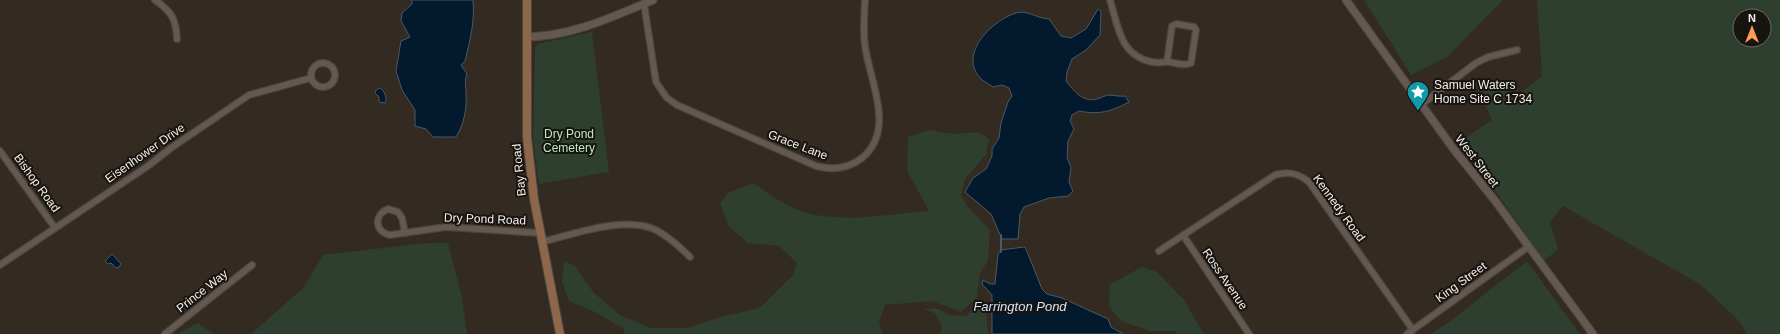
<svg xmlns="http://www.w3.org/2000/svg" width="1780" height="334" font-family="Helvetica,sans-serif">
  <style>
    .green { fill: #2e3e2f; fill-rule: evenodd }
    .water { fill: #03192e; stroke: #4b5966 }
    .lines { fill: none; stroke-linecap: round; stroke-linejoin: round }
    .stream { stroke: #4b5966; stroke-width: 2 }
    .minor-casing { stroke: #4e4740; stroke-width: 8 }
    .tertiary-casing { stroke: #4e4740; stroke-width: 9 }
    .secondary-casing { stroke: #4e4740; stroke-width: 10 }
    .minor { stroke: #635950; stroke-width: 5.5 }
    .tertiary { stroke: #635950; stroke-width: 7 }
    .secondary { stroke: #8e6649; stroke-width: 8 }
    .labels { text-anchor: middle; stroke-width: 4; stroke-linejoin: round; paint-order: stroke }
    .poi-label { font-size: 12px; fill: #f4eee9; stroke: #17130f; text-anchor: start }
    .park-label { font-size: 12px; fill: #b8ebbe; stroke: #17130f }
    .street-label { font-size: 12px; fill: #f4eee9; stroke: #17130f }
    .water-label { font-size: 13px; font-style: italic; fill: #d2e4f6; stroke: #17130f }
  </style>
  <rect width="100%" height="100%" fill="#332a21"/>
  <path class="green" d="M1364,0H1503L1447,57L1411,75Z
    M1537,0H1780V334H1747L1738,320L1701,285L1563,206L1550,222L1558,249L1544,261L1461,141L1492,120L1474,80L1519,94L1542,76ZM1740,16H1764V40H1740Z
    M592,32L609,172L539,184L533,140L535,48L538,44Z
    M929,130L954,134L979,132L989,139L986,155L965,179L961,195L968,207L990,230L988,261L980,273L977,297L961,312L932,301L885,305L879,322L883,334H624V329L595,312L569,301L562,282L564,261L575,266L593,292L620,315L651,328H687L720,317L760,308L792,276L797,263L779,246L748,243L729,227L720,204L728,193L753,183C770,194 788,208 807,213C847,223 889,214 929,211L907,171L908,137Z
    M425,243H448L462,297L467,334H251L303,288L323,255Z
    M1527,261L1580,334H1431L1449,322Z
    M1142,267L1157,272L1184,300L1204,334H1178L1175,331H1149L1121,321L1109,307L1110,284Z
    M980,300L986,310L988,334H940L942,327L935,313L923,309L936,308L950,315L966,316Z
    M198,323L214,334H180L179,333Z"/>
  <path class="water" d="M412,0H473C475,22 470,40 465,61L461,65L467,74C464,81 466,86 466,93C467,109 464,124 456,137H433L426,129L415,126V110L402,90L396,71L401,41L410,37L401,21L402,13L412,4Z
    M1098,9L1101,11L1100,35L1086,50L1072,59L1067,72L1066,81C1074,91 1083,103 1097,99C1101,98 1106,95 1109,95C1115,95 1119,97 1125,96L1129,102C1110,112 1099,115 1079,111L1072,115L1070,121L1074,129L1068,141L1067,158L1071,167L1069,182L1073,191L1068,196L1049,198L1024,207L1020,214L1018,239H1002L991,214L965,192L973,178L986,169L988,165L992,156V149L999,138L1001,123L1008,102L1012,96L1009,88L1002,85L993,87C989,84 983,81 980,78C959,54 990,23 1013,14C1026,8 1037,19 1049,19L1061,36L1071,38L1086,29Z
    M380,88C384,90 388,99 385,103L379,102V97L375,93L376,90Z
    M1024,247L1026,249L1042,289L1047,294L1062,298L1108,319L1111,327L1123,334H992V295L982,284L983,280L990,284H995L998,254L1001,250Z
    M112,254L121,264L119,267L116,268L111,263L108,264L105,261Z"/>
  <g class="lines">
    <path class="stream" d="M1001,252V235"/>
    <g class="minor-casing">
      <path id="minor" d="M155,0C172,12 176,19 177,39
        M1110,0C1118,26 1120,56 1152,62C1157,63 1162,62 1167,62C1175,62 1184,67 1191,63L1196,30L1194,27L1177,24L1172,26L1167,62
        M644,4L656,82L667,98L677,105L816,166C832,170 848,169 862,158C896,130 870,82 865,46C863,31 864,15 865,0
        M311 75a12 12 0 1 1 24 0a12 12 0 1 1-24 0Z
        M1422,104L1476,63L1488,57L1517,50
        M0,151L55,228
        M405,233L402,218L398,212L388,209C373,215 375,232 390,235L446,227L540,233
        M1183,235L1249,334
        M542,242C574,234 626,215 656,230C669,237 680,247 690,257
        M1159,251L1275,175C1288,171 1298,173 1309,182L1413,330
        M0,265L148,166L171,148L249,95L311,78
        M165,334L252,265
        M1407,334L1528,247"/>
    </g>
    <g class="tertiary-casing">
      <path id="tertiary" d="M1346,0L1455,151L1496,202L1593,334
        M527,37C573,36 612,17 653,0"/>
    </g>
    <g class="secondary-casing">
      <path id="secondary" d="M527,0V137L534,199L560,334"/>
    </g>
    <use href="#minor" class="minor"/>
    <use href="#tertiary" class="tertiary"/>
    <use href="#secondary" class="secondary"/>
  </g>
  <defs>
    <g id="sight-pin" transform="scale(1.15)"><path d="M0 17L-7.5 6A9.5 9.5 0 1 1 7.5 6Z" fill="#0f9aa8" stroke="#17130f"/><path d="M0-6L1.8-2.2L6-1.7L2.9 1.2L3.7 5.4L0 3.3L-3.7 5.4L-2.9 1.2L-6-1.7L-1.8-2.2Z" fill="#fff"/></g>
  </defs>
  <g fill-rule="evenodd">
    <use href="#sight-pin" x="1418" y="92"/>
  </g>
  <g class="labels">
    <g class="poi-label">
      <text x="1434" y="89">Samuel Waters<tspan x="1434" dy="14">Home Site C 1734</tspan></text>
    </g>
    <g class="park-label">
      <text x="569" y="138">Dry Pond<tspan x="569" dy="14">Cemetery</tspan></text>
    </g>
    <g class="street-label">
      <text transform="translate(798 145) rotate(21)" y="4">Grace Lane</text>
      <text transform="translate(145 153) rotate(-35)" y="4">Eisenhower Drive</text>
      <text transform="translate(1477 161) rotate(52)" y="4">West Street</text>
      <text transform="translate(519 170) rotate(-96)" y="4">Bay Road</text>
      <text transform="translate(37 183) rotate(54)" y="4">Bishop Road</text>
      <text transform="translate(1339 208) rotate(54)" y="4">Kennedy Road</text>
      <text transform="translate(485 219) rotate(2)" y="4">Dry Pond Road</text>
      <text transform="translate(1225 279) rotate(56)" y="4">Ross Avenue</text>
      <text transform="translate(1461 282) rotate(-36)" y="4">King Street</text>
      <text transform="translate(202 291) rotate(-38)" y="4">Prince Way</text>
    </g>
    <g class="water-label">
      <text x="1020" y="311">Farrington Pond</text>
    </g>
  </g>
  <g transform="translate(1752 28)"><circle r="19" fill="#17130f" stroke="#6f6b66"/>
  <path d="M0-3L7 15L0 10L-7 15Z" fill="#ff9b5a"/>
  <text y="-6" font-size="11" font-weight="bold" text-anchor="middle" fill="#f4eee9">N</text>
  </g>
</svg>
